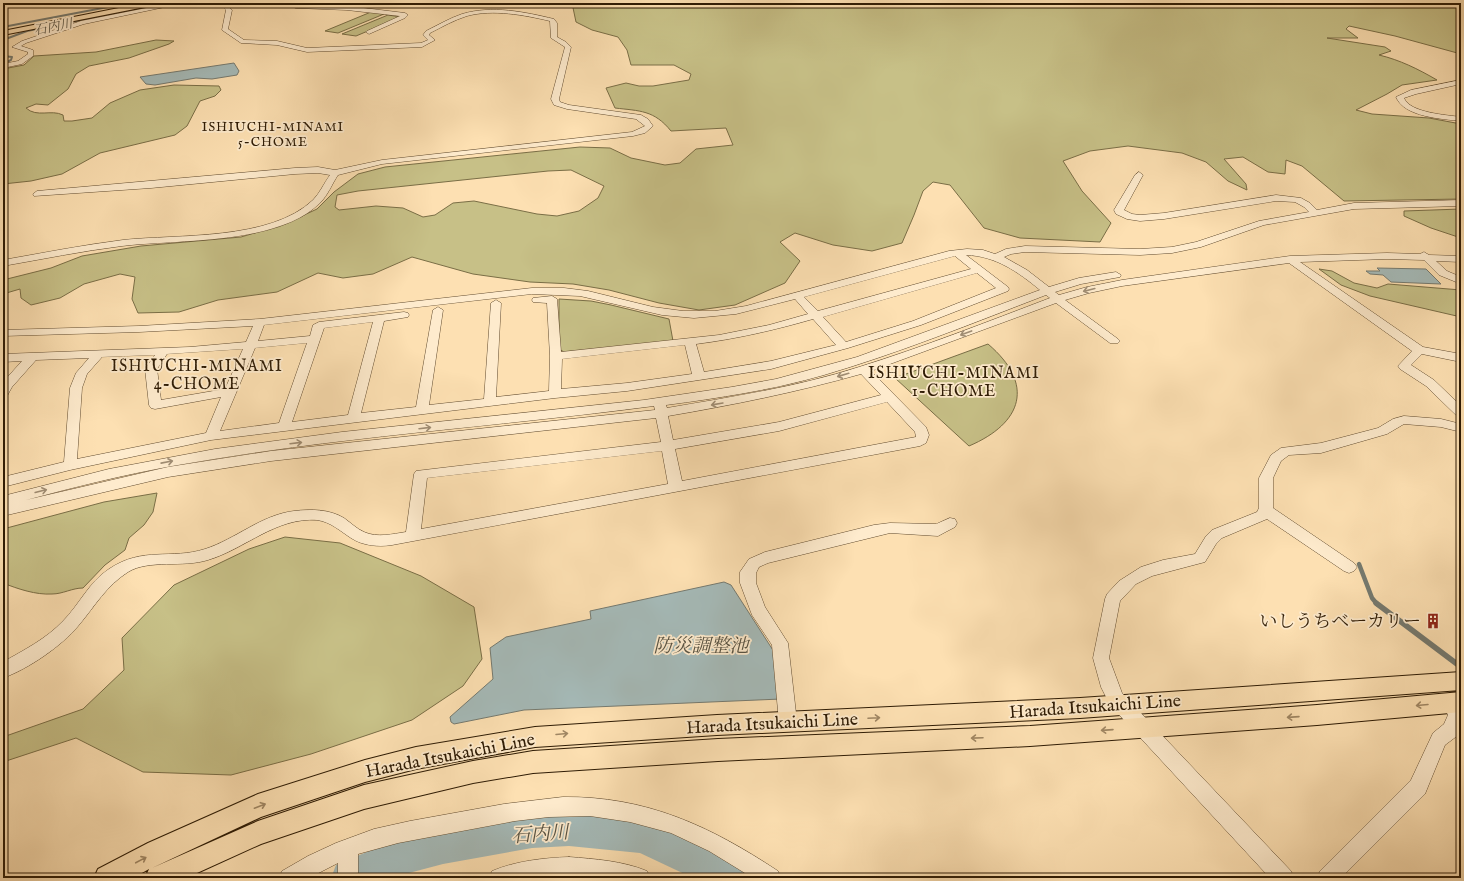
<svg xmlns="http://www.w3.org/2000/svg" width="1464" height="881" font-family="'IM FELL English','Noto Serif JP',serif">
  <style>
    .green { fill: #c7c087; stroke: #7a6e46; fill-rule: evenodd }
    .water { fill: #a5bab8; stroke: #757a70 }
    .lines { fill: none; stroke-linecap: round; stroke-linejoin: round }
    .stream-far2 { stroke: #757a70; stroke-width: 2 }
    .stream-far1 { stroke: #757a70; stroke-width: 4.5 }
    .stream { stroke: #757a70; stroke-width: 5.5 }
    .river { fill: #a5bab8; fill-rule: evenodd }
    .minor-casing { stroke: #624c30; stroke-width: 1 }
    .major-casing { stroke: #2e1b04; stroke-width: 2 }
    .minor { fill: #feebcd; fill-rule: evenodd }
    .major { fill: #fde0b2; fill-rule: evenodd }
    .oneway { stroke: #a08d73 }
    .oneway2 { stroke: #a08764 }
    .labels { text-anchor: middle; stroke-width: 3.5; stroke-linejoin: round; paint-order: stroke }
    .far-water-label { font-size: 13px; font-style: italic; fill: #585343; stroke: #feebcd }
    .far-neighbourhood-label { font-size: 13px; letter-spacing: 1px; fill: #2e1b04; stroke: #feebcd }
    .neighbourhood-label { font-size: 16px; letter-spacing: 1px; fill: #2e1b04; stroke: #feebcd }
    .near-poi-label { font-size: 18px; fill: #2e1b04; stroke: #feebcd; text-anchor: end }
    .near-street-label { font-size: 18px; fill: #2e1b04; stroke: #feebcd }
    .near-water-label { font-size: 19px; font-style: italic; fill: #585343; stroke: #feebcd }
  </style>
  <rect width="100%" height="100%" fill="#fde0b2"/>
  <filter id="stains"><feTurbulence type="fractalNoise" baseFrequency=".005" numOctaves="4"/><feColorMatrix values="0 0 0 0 .2 0 0 0 0 .09 0 0 0 0 .02 0 0 0 .5 -.17"/></filter>
  <radialGradient id="worn" r=".72"><stop offset=".6" stop-color="#630" stop-opacity="0"/><stop offset="1" stop-color="#630" stop-opacity=".3"/></radialGradient>
  <path class="green" d="M359,3H445C414,7 390,8 359,3Z
    M572,3H1461V54L1395,36L1349,26L1346,29L1358,38H1327L1385,47L1391,51L1379,55C1400,60 1418,69 1437,80L1402,85L1387,94L1356,110L1372,114L1429,118L1461,124V199L1344,201L1302,166L1286,160L1285,174L1268,172L1243,157L1224,159L1246,184L1247,190L1228,181L1206,162L1182,153L1128,146L1090,151L1063,161L1082,191L1111,223L1100,242L1020,238L984,228L950,185L933,182L923,191L914,215L902,243L872,251L833,245L795,233L780,242L800,261L785,283L735,305L699,310L659,303L609,290L573,284L530,282L473,274L412,257L373,274L343,278L318,273L277,292L218,300L179,312L138,313L132,299L135,277L120,274L84,284L60,298L31,305L21,298L20,289L3,294V280L51,268L82,256L141,246L241,237L285,224L317,209L334,192L358,174L385,167L580,147L610,148L631,158L665,165L680,163L696,149L733,145L726,128L671,131C654,110 640,111 615,108L606,88L626,83L639,86H653L689,80L691,74L674,65H631L627,50L618,37L592,30L576,22ZM571,170L604,186L598,198L579,211L557,216L537,214L474,201L453,203L435,215L423,217L403,208L376,206L339,210L335,207L337,195L358,191L548,171Z
    M371,12L384,14L338,33L325,31Z
    M388,15L401,17L356,36L342,34Z
    M156,40L174,41L169,44L129,58L89,66L76,74L68,89L48,105L36,104L26,108C37,118 51,109 63,115L64,121H72L92,118L110,103L140,90L174,85L219,86L221,90L215,96L200,101L187,126L175,135L100,153L62,174L31,181L3,184V69L24,65L34,56L96,52Z
    M1461,209V238L1431,228L1404,216V211Z
    M1319,269L1332,271L1354,283L1377,288L1388,284L1461,290V317L1370,296L1341,285Z
    M559,299L591,301L611,305L669,319L673,341L564,352L559,349Z
    M988,344C1035,384 1023,423 969,446L895,378Z
    M157,493L153,512L144,525L129,538L125,550L105,565L83,588C72,588 63,594 52,594C36,595 18,589 3,583V529L104,502Z
    M285,537L340,543L421,576L474,607L482,659L463,686L412,720L311,754L231,775L143,772L76,738L3,762V737L83,709L124,670L122,638L174,585L249,549Z"/>
  <path class="water" d="M234,63L239,71L237,75L212,79L196,78L155,85L146,84L140,77Z
    M1377,268L1426,269L1441,284L1391,282L1383,275L1370,274L1366,271H1380Z
    M724,582L731,585L778,658L781,699L524,710L454,724L451,722L450,717L493,679L490,648L506,637L591,619L590,611Z"/>
  <g class="lines">
    <path class="stream-far2" d="M165,3H167
      M3,27L129,3
      M3,40L27,31L151,6
      M3,56L12,57L11,60L3,64"/>
    <path class="stream-far1" d="M1359,564L1372,598L1377,604"/>
    <path class="stream" d="M1376,603L1457,664"/>
    <path class="river" d="M569,812L642,819L733,859L741,865L746,878H693L640,853L569,846L532,848L443,864L390,878H331L336,865L390,842L443,828L532,814Z"/>
    <g class="minor-casing">
      <path id="minor" d="M172,3H184L84,24L26,43L21,46L33,50V56L22,64L3,68V64L18,61L28,54V52L12,47L22,41L81,21Z
        M219,3H225L232,10L228,29L244,40L277,41L307,48L421,43L428,40L423,35L426,31C438,25 450,18 462,14C492,5 525,12 554,19L557,23V37L566,42L571,47L559,99L560,102L569,105L641,115L648,119L653,126L645,133L633,136L382,164L338,175C332,184 328,195 320,203C278,245 178,239 122,246C82,251 43,259 3,266V260C43,253 83,245 123,240C178,234 270,241 313,200C320,193 324,183 330,175L318,173L295,174L151,188L34,196L33,194L37,191L295,168L318,167L335,170L382,160L632,132L645,126L636,119L567,109L554,105L551,99L565,47L551,38L550,21C524,15 493,9 467,16C454,20 442,27 430,33L429,35L435,40L422,47L307,52L277,45L241,43L222,30L226,10Z
        M283,3L347,6L405,13L408,15L405,18L369,34L366,32L367,31L400,16L347,10L296,8Z
        M1461,80V84L1416,94L1404,98C1410,113 1447,115 1461,117V121C1442,119 1404,117 1396,97L1411,90Z
        M1139,172L1143,175L1124,210L1132,214L1140,215L1164,213L1276,195L1301,198L1310,203L1317,210L1354,203L1461,200V206L1354,209L1264,225L1201,247L1172,253L1140,255L1025,252L1011,254L1004,257L1027,270L1049,287L1079,278L1116,272L1121,275L1120,277L1081,284L1055,292L1059,295L1087,287L1122,280L1290,256L1387,253L1420,254L1424,252L1429,255L1461,256V262L1436,261L1447,271L1461,277V284L1439,275L1424,260L1387,259L1300,262L1423,347L1461,354V362L1422,354L1411,365L1434,380L1461,406V417L1457,416L1426,386L1400,369L1398,366L1412,351L1289,263L1122,286L1089,293L1065,300L1118,339L1120,341L1118,343H1110L1056,303L871,371L926,427L929,435L926,443L920,446L392,545C379,547 363,546 351,538C340,531 331,522 317,520C276,517 245,549 208,560C183,568 149,559 128,572C106,586 95,606 79,625C62,646 28,669 3,678V662C24,650 46,639 63,621C79,605 89,582 109,569C143,546 171,560 205,549C236,539 261,515 294,511C311,509 329,509 344,518C351,523 357,529 364,532C377,538 393,534 406,532L414,474L416,471L661,442L656,418L271,461L168,477L3,516V496L109,469L215,449L342,432L644,400L732,387L776,379L857,357L1040,290C1018,272 996,256 966,255L1008,287L1009,289L1008,291L921,325L848,348L771,369L627,391L555,398L211,440L70,470L3,487V477L64,462L70,388L76,373L89,358L36,360L12,387L7,396L3,397V382L22,361L3,362V354L190,347L246,342L253,326L139,332L3,336V330L139,326L260,319L532,288H564L588,291L653,307L683,311H715L746,306L949,251L967,249L983,250L995,254L1006,249L1025,246L1140,249L1172,247L1196,242L1259,221L1309,212L1304,207L1295,202L1276,201L1164,219L1140,221L1127,219L1116,214L1114,210L1135,175ZM955,256L971,269L818,311L804,297ZM977,273L996,288L913,321L846,342L823,317ZM532,294L580,296L662,315L694,318L736,314L795,299L808,314L769,325L719,335L561,352L557,299L552,296L533,298L532,300L533,302L547,303L550,356L549,391L496,397L501,303L496,300L491,303L484,399L429,405L443,310L438,307L433,310L416,407L361,413L384,321L408,317L409,315L408,313L404,312L319,322L313,325L310,336L258,341L264,325ZM1046,295L1050,298C987,322 923,347 859,367C797,387 731,397 667,408L666,405C719,398 772,390 824,375C899,353 973,323 1046,295ZM813,319L836,345L771,361L704,372L696,344C736,339 775,330 813,319ZM373,322L348,415L292,422L324,328ZM307,343L279,423L220,431L255,348ZM685,345L692,374L627,383L561,389L562,359ZM243,349L225,389L161,400L157,369L167,354ZM155,355L145,369L149,405L151,408L155,409L221,397L206,433L77,459L82,388L87,374L102,357ZM861,374L881,395L779,422L673,440L668,416C733,405 797,392 861,374ZM887,402L915,432L916,437L682,481L675,449L779,431ZM654,406L655,410L271,451L168,467L26,500C74,487 123,475 172,466C332,437 494,427 654,406ZM662,451L668,484L421,529L427,478Z
        M1404,416L1441,419L1461,424V432L1441,427L1404,424L1387,434L1321,453L1289,455L1281,461L1273,478V508L1354,563L1357,567L1354,571L1349,573L1344,571L1267,519L1222,538L1216,544L1205,562L1152,576L1136,584L1120,601L1109,658L1122,693L1291,871L1294,878H1270L1110,705L1101,687L1093,658L1105,599L1107,594L1119,581L1141,567L1163,560L1195,554L1206,536L1212,530L1257,512L1259,508V478L1271,455L1281,448L1321,443L1378,428L1393,419Z
        M950,518L955,519L957,523L955,527L938,536L890,533L768,563L759,567L756,573V583L765,607L788,643L797,722L794,728L788,730L782,728L779,722L772,645L752,615L740,583V572L749,559L765,552L874,525L890,523L936,524Z
        M1451,695L1457,697L1461,705V727L1457,736L1445,745L1425,794L1341,878H1317L1320,871L1411,780L1433,733L1444,724L1448,715L1442,703L1445,697Z
        M563,797C646,796 710,826 778,871L781,878H753L709,851L671,833L630,822L590,816L549,817L515,821L398,843L358,854V878H338V863L309,878H279L282,871L308,856L336,843L374,829L410,821L504,804Z
        M569,857C595,859 623,861 647,871L650,878H489L492,871C516,861 543,858 569,857Z"/>
    </g>
    <g class="major-casing">
      <path id="major" d="M144,3H158L155,5L3,35V31Z
        M1461,672V690L1080,718L717,735L535,747L416,769L365,782L261,817L152,868L258,821L364,785L473,761L533,751L718,739L1030,726L1317,705L1461,692V712L1317,725L1030,746L718,761L533,773L473,783L364,809L261,844L186,878H145L149,869L133,878H94L98,869L148,843L258,794L365,760L416,747L535,727L717,715L1080,698Z"/>
    </g>
    <use href="#minor" class="minor"/>
    <use href="#major" class="major"/>
  </g>
  <defs><path id="oneway-shaft" d="M-6 0H5M1.5-3L5.5 0L1.5 3" fill="none" stroke-width="1.6" stroke-linecap="round" stroke-linejoin="round"/></defs>
  <g class="oneway">
    <use href="#oneway-shaft" transform="translate(1089 290) rotate(166)"/>
    <use href="#oneway-shaft" transform="translate(966 333) rotate(160)"/>
    <use href="#oneway-shaft" transform="translate(843 375) rotate(164)"/>
    <use href="#oneway-shaft" transform="translate(717 404) rotate(170)"/>
    <use href="#oneway-shaft" transform="translate(425 428) rotate(-7)"/>
    <use href="#oneway-shaft" transform="translate(296 443) rotate(-7)"/>
    <use href="#oneway-shaft" transform="translate(167 462) rotate(-11)"/>
    <use href="#oneway-shaft" transform="translate(41 491) rotate(-14)"/>
  </g>
  <g class="oneway2">
    <use href="#oneway-shaft" transform="translate(1422 705) rotate(175)"/>
    <use href="#oneway-shaft" transform="translate(1293 717) rotate(176)"/>
    <use href="#oneway-shaft" transform="translate(874 718) rotate(-3)"/>
    <use href="#oneway-shaft" transform="translate(1107 730) rotate(176)"/>
    <use href="#oneway-shaft" transform="translate(562 734) rotate(-5)"/>
    <use href="#oneway-shaft" transform="translate(977 738) rotate(178)"/>
    <use href="#oneway-shaft" transform="translate(260 806) rotate(-21)"/>
    <use href="#oneway-shaft" transform="translate(141 860) rotate(-28)"/>
  </g>
  <defs>
    <g id="building-bare" transform="scale(1.2)"><path d="M-4-6H4V6H1V3H-1V6H-4ZM-2.5-4.3h1.7v1.8h-1.7ZM.8-4.3h1.7v1.8H.8ZM-2.5-1h1.7V.8h-1.7ZM.8-1h1.7V.8H.8Z" fill="#8f2418" stroke="#feebcd" stroke-width="2.5" paint-order="stroke"/></g>
  </defs>
  <g fill-rule="evenodd">
    <use href="#building-bare" x="1433" y="621"/>
  </g>
  <g class="labels">
    <g class="far-water-label">
      <text transform="translate(53 26) rotate(-11)" y="5">石内川</text>
    </g>
    <g class="far-neighbourhood-label">
      <text x="273" y="131">ISHIUCHI-MINAMI<tspan x="273" dy="15">5-CHOME</tspan></text>
    </g>
    <g class="neighbourhood-label">
      <text x="197" y="371">ISHIUCHI-MINAMI<tspan x="197" dy="18">4-CHOME</tspan></text>
      <text x="954" y="378">ISHIUCHI-MINAMI<tspan x="954" dy="18">1-CHOME</tspan></text>
    </g>
    <g class="near-poi-label">
      <text x="1421" y="627">いしうちベーカリー</text>
    </g>
    <g class="near-street-label">
      <text transform="translate(1095 706) rotate(-4)" y="6">Harada Itsukaichi Line</text>
      <text transform="translate(772 723) rotate(-3)" y="6">Harada Itsukaichi Line</text>
      <text transform="translate(450 755) rotate(-11)" y="6">Harada Itsukaichi Line</text>
    </g>
    <g class="near-water-label">
      <text x="701" y="652">防災調整池</text>
      <text transform="translate(540 833) rotate(-4)" y="7">石内川</text>
    </g>
  </g>
  <rect width="1464" height="881" fill="none" stroke="#fde0b2" stroke-width="16"/>
  <rect x="4" y="4" width="1456" height="873" fill="none" stroke="#2e1b04" stroke-width="2"/>
  <rect x="8" y="8" width="1448" height="865" fill="none" stroke="#2e1b04"/>
  <rect width="100%" height="100%" filter="url(#stains)"/>
  <rect width="100%" height="100%" fill="url(#worn)"/>
</svg>
